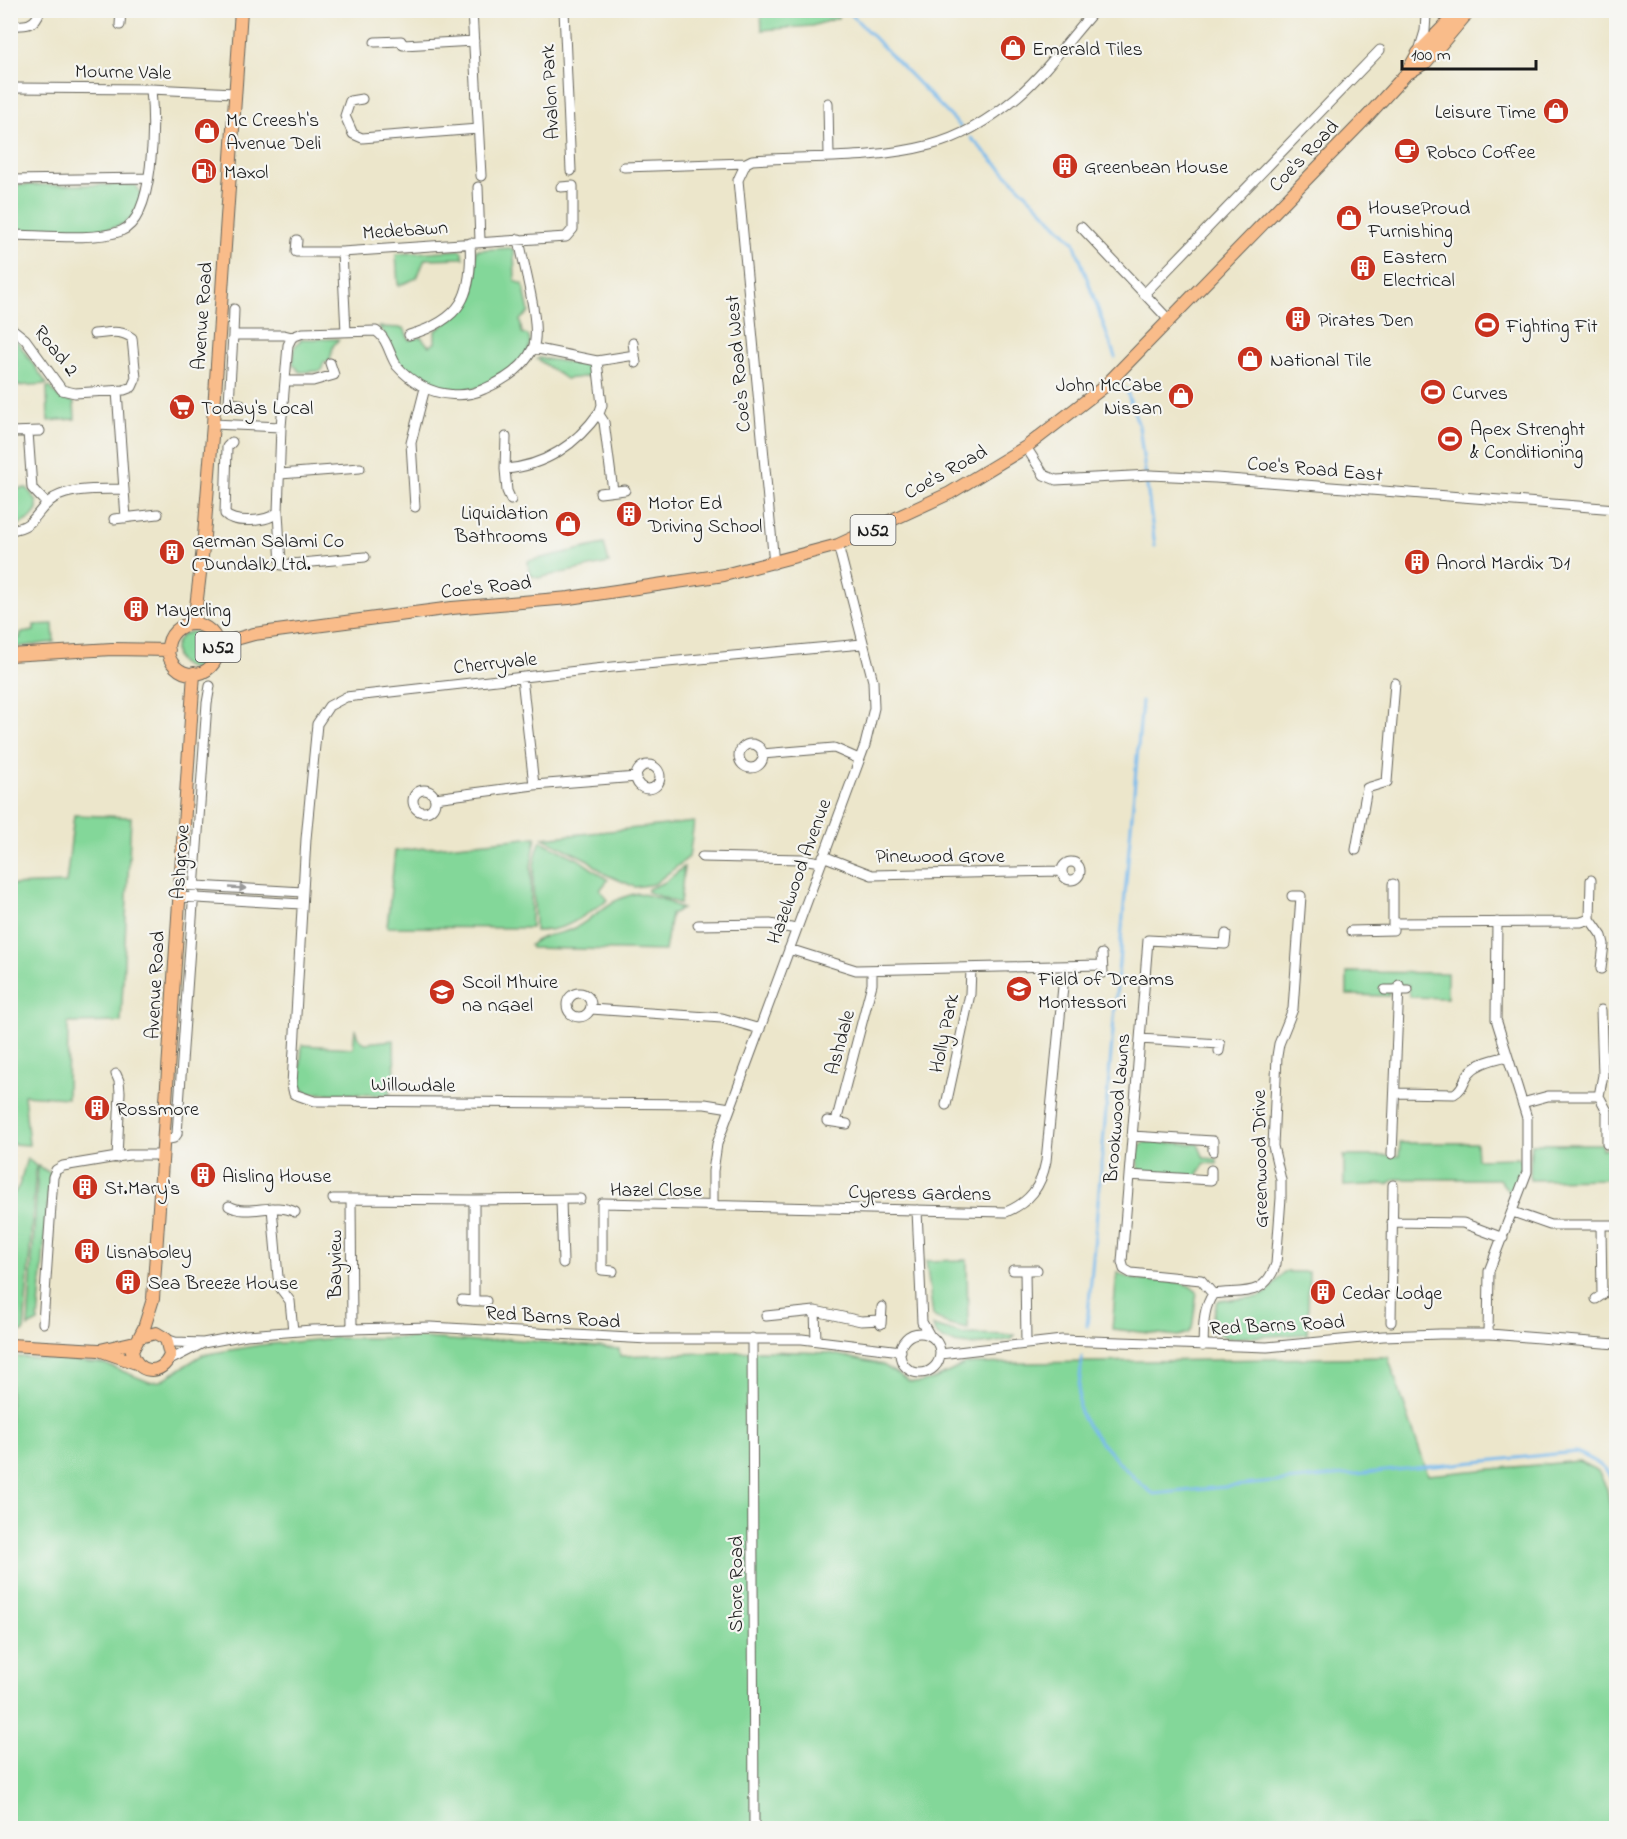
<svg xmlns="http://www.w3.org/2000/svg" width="1627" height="1839" font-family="'Indie Flower',sans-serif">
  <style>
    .green { fill: #83d799; stroke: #507a5a; stroke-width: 1.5 }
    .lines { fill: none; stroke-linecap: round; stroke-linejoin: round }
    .stream { stroke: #77baed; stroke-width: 3 }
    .minor-casing { stroke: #656359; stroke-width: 11 }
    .major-casing { stroke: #656359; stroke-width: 14 }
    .minor { stroke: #fff; stroke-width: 9 }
    .major { stroke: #f9bc8a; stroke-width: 12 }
    .oneway { fill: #999 }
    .labels { text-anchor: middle; stroke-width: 4.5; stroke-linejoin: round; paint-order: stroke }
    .shield { fill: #f6f6f2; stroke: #5d5d5c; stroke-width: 1.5 }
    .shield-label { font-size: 18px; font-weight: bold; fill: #1c1c1c }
    .poi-label { font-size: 20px; fill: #1c1c1c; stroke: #f6f6f2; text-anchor: start }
    .street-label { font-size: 20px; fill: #1c1c1c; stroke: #f6f6f2 }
  </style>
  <rect width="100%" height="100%" fill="#f6f6f2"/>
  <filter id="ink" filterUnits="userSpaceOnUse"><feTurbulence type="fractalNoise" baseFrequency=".0167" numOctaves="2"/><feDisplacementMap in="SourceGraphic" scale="12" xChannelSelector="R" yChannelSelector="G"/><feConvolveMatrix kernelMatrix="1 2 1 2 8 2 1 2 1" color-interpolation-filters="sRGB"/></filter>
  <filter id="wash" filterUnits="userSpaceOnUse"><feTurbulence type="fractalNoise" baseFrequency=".008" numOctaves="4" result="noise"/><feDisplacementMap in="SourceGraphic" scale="24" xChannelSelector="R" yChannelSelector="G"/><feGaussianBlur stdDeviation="1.35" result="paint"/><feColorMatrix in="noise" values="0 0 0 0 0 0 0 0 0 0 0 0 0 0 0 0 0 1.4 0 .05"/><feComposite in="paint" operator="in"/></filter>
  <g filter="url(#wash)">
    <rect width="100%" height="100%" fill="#ece6cb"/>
    <path class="green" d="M838,11V18L812,26L762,30L761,11Z
      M11,185H136L141,194C140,199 140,207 137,212C119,242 42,230 11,230Z
      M510,248L514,250L515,281L523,284L529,312L520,320L522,333L528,335C534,348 524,358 515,366C487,391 450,401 417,379C413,375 406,372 402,368C392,356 390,339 379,327L404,328L409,340L421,337L429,346L435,343V331C470,309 475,287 476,250Z
      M461,250L464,258L425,259L417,278L398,286L396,254Z
      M15,338L47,384L16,386Z
      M302,339H339L333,346L330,361L324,362L321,371L300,372L293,364L295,346Z
      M540,358L586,365L590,367L592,376L566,379L537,359Z
      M47,387H50L59,398L74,402L75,419L48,421Z
      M27,488L37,502V510L31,518L17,526L15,489Z
      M604,544L609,563L538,578L530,575L528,561Z
      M53,624L54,642L11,648V638H20L21,633L34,631V625Z
      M175 650a18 18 0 1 1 36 0a18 18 0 1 1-36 0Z
      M74,815L131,817L121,1022L68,1023L67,1098L24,1095L29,1145L11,1144V885L66,883Z
      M694,822L689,857L654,884L635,887L605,874L588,860L543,838Z
      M536,837L531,866V928L387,927L395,851Z
      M541,841L578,859L608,880L600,890L608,900C581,917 569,931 535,931C535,902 528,867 541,841Z
      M684,867L680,904L648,892V889L665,882Z
      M638,893L662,899L682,909L671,914L665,951L531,948L530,945C547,931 557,937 577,927C601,913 607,900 638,893Z
      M1347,972L1447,973V998L1409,997L1408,985H1390L1389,996L1347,995Z
      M355,1029L358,1038L365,1043L394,1040L395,1084H390V1095L307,1093L299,1085L302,1045L353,1048Z
      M1145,1142L1198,1144L1204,1158L1217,1159V1164L1205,1163L1197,1176L1146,1172L1139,1169C1137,1158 1135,1149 1145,1142Z
      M1400,1143H1476L1477,1159L1518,1158L1523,1163L1522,1175L1513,1197L1499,1179H1396L1388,1184L1344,1186V1156H1399Z
      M1531,1144H1601L1602,1149L1616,1145V1179L1530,1180Z
      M27,1158L36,1166L24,1332L11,1333V1198L19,1186Z
      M38,1166L50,1173L38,1322L28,1327Z
      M967,1260L968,1329L949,1325L933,1316L926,1261Z
      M1117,1272C1138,1289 1181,1272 1197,1292L1192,1329L1188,1333L1178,1336L1112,1329Z
      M1284,1272H1309L1307,1334L1228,1338L1215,1332L1213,1316L1218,1301L1259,1297L1268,1292Z
      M933,1326L962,1334L1015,1335L1012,1339C989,1344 953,1351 935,1333Z
      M337,1338H424L477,1342L508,1339L619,1349L620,1356L762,1351L829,1353L883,1365L910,1382L918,1383L932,1380L966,1364L1388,1357L1428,1475L1579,1461L1598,1471L1607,1489L1614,1530L1616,1560L1612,1609L1616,1643V1828H11L10,1356L105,1364L149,1382L161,1381L202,1355L260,1345Z"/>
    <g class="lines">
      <path class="stream" d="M847,10L960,126
        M971,138L1074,242L1115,357
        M1126,389L1139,426L1155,546
        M1087,1326L1142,701
        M1082,1357C1081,1373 1077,1392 1079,1408C1081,1426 1138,1484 1154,1494L1576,1452C1595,1460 1609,1468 1616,1488"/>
    </g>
  </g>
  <g filter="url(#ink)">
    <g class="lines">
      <g class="minor-casing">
        <path id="minor" d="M472,10L481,176
          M564,10L571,171
          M1440,10L1453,24
          M10,25C25,26 36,26 40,10
          M120,25L121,10
          M375,42L401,41L403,45L474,41
          M1419,51L1425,31L1426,15
          M10,88L151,89L235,93
          M362,99L350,101L345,116L353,134L362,138L478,129
          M828,103L829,156
          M624,167L746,163
          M10,180L148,178
          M478,187L480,241
          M1081,227L1170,321
          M10,235C39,235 96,241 121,231C156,217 154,121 151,89
          M297,240L296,252H342L566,237L573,229V186L561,187
          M342,252L346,332
          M1144,294L1380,50
          M10,327L25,339L62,390L75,393L124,390L132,387L136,378L132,338C121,329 108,333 94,334
          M233,335L234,309
          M409,335C462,320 473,295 470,243
          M633,343L636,363
          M533,348L597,361L635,355
          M285,381H313L334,375L330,363
          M117,391L126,518
          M240,404L229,403L233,335H284L292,337
          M596,417L600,416L604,422L613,491
          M213,424L281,427L288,345L292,337L303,333L376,331C388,339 389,355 397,366C404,374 413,381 422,386C440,396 466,398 484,389C503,381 524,368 533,348C542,327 523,264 519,239
          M10,432L40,431
          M28,432L32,488L47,504
          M506,437L505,469C545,466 577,444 600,411L602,405L597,361
          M232,442L227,447L225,514C234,524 268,522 278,512L281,427
          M1026,447L1044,475L1056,480L1150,475L1216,478L1616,509
          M505,469L507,491L511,500
          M280,474L360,468
          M600,493L625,490
          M415,507L411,443L425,388
          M278,512L281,565L365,557
          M114,519L158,514
          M10,530C37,527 35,510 54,498C73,487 103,490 124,489
          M774,564L738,180L746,163L752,160C810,156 873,160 930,145C963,137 993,117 1018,96C1046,72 1070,38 1095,10
          M10,592L13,627H10
          M522,678L534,785L637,777
          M739 756a12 12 0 1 1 24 0a12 12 0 1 1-24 0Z
          M762,754L834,748L859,759
          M636 777a12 12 0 1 1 24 0a12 12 0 1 1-24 0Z
          M413 801a11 11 0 1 1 22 0a11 11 0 1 1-22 0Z
          M435,798L534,785
          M1356,850L1367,788L1387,782L1395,683
          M823,856L872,875L1062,871
          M702,857L802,859L820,862
          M1062 871a9 9 0 1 1 18 0a9 9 0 1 1-18 0Z
          M1591,880L1590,919L1602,936L1604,944L1601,969
          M179,885L303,892
          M179,897L302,904
          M1393,923L1581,922L1590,919
          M698,925L770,924L796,929
          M1351,931L1393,930V884
          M789,949L856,970L1102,965
          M1102,954L1103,973
          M1385,990H1408
          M567 1005a12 12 0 1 1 24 0a12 12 0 1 1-24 0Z
          M591,1009L722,1018L760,1029
          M1140,1039L1220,1044L1219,1051
          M116,1074L119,1081L120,1092L117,1158
          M1396,1093L1454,1094C1465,1088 1463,1078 1471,1071C1480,1062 1496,1059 1507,1056
          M1599,1096L1603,1075L1601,1010
          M1522,1103L1548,1096H1599L1607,1111V1144
          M946,1105L970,994L971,969
          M730,1108L705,1104L314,1101L294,1094L292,1085L306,839L317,724L329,706L346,697L613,667L862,644
          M827,1121L847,1124
          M836,1122L872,984V970
          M1132,1136L1213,1141V1151
          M164,1140L174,1138L177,1134L207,703L210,686
          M1392,1154L1399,985
          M1129,1175L1211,1180V1170
          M333,1199H351L352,1329
          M351,1199L474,1200V1301H486
          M474,1200L580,1199
          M561,1200L563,1263
          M229,1206C249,1217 273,1201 295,1212
          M713,1206V1171L717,1144L865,745L874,708L873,681L838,545
          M272,1208L278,1277L281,1289L290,1301L293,1331
          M917,1210L922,1322L930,1336
          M1513,1212L1550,1225H1616
          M1392,1222L1463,1223L1503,1238
          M1013,1270H1037
          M1025,1270L1026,1343
          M613,1271L602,1270V1203L1006,1212C1030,1202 1041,1187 1046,1161L1065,966
          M1213,1294L1201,1280L1131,1273L1124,1269L1122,1262L1148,940L1225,944L1226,934
          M1596,1299L1602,1295L1601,1225
          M462,1300L474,1301
          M815,1311L816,1340
          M766,1316L815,1311L861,1321L881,1320
          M1391,1322L1393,1185
          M43,1323L53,1177L56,1170L63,1166L129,1155H163
          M881,1324L882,1307
          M900 1353a20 20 0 1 1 40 0a20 20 0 1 1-40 0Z
          M1488,1334L1489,1271L1527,1172V1118L1496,1019L1497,922
          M752,1338L754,1828
          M166,1339L175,1342L203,1343L246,1335L312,1330L430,1327L648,1339H802L901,1351
          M1203,1346C1204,1328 1202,1310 1213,1294C1244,1290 1264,1298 1276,1264L1281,1198V1180L1273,1146L1277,1056L1279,1044L1293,1009L1301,896H1292
          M940,1354L1062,1340L1267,1347L1383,1336L1440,1334H1490L1616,1344
          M168,1361L203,1343"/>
      </g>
      <g class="major-casing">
        <path id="major" d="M1410,72L1426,62L1470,10
          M194,624L203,548L213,424L241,10
          M168 649a25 25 0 1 1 50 0a25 25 0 1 1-50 0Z
          M218,644L254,634L452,608L569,598L724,575L838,545L950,493L1026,447L1105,386L1364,120L1406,74L1418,53L1460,10
          M10,655L112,649L169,650
          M140,1337L156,1333L166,1339L170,1355C162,1377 136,1374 132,1351L144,1328L153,1299L194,673
          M10,1345L99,1350L136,1363
          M100,1350L135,1342"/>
      </g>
      <use href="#minor" class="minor"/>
      <use href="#major" class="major"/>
    </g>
    <defs><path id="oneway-solid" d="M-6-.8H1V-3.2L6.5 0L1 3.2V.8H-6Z" transform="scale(1.5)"/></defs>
    <use class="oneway" href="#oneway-solid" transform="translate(238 888) rotate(3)"/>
  </g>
  <defs>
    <g id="shop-disc" transform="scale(1.35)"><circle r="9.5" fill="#c8321e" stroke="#f6f6f2"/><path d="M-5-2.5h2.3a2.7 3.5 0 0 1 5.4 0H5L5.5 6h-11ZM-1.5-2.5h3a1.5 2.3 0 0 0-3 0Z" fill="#fff"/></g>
    <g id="cafe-disc" transform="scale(1.35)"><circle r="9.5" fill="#c8321e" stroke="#f6f6f2"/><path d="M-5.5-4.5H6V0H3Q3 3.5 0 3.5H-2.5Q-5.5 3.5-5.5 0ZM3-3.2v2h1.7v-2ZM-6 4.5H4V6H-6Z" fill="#fff"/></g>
    <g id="building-disc" transform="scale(1.35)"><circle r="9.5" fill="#c8321e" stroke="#f6f6f2"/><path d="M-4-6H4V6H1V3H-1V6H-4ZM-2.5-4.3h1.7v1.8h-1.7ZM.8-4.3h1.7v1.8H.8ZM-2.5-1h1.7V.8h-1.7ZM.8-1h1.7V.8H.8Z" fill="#fff"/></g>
    <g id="fuel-disc" transform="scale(1.35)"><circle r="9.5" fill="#c8321e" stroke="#f6f6f2"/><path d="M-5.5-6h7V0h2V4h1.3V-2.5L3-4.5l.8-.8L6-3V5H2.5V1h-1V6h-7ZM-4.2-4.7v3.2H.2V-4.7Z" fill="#fff"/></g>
    <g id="stadium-disc" transform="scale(1.35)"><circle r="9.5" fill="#c8321e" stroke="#f6f6f2"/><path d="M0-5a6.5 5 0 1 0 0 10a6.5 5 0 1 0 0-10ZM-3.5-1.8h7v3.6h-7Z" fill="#fff"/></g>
    <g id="supermarket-disc" transform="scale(1.35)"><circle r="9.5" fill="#c8321e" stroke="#f6f6f2"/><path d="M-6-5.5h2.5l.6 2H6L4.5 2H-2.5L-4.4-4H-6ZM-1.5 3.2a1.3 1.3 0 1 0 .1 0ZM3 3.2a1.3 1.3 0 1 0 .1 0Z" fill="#fff"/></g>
    <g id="school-disc" transform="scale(1.35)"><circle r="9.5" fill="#c8321e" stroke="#f6f6f2"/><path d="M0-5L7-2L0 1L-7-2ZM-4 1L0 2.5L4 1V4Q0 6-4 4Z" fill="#fff"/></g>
  </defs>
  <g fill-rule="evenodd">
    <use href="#shop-disc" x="1013" y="48"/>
    <use href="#shop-disc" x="1556" y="111"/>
    <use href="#shop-disc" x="207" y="131"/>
    <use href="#cafe-disc" x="1407" y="151"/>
    <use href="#building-disc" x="1065" y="166"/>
    <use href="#fuel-disc" x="204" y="171"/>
    <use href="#shop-disc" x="1349" y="218"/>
    <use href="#building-disc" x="1363" y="268"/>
    <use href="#building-disc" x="1298" y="319"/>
    <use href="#stadium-disc" x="1487" y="325"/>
    <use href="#shop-disc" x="1250" y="359"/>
    <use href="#stadium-disc" x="1433" y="392"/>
    <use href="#shop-disc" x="1181" y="396"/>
    <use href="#supermarket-disc" x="182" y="407"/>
    <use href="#stadium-disc" x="1450" y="439"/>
    <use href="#building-disc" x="629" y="514"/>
    <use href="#shop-disc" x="568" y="524"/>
    <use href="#building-disc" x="172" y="552"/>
    <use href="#building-disc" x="1417" y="562"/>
    <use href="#building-disc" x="136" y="609"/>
    <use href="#school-disc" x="1019" y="989"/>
    <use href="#school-disc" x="442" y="992"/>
    <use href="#building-disc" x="97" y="1108"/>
    <use href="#building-disc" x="203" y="1175"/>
    <use href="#building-disc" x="85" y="1187"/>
    <use href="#building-disc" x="87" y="1251"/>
    <use href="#building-disc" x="128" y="1282"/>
    <use href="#building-disc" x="1323" y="1292"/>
  </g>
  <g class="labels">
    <g class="shield">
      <rect x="850.5" y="515" width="45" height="30" rx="4.5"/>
      <rect x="195.5" y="632" width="45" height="30" rx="4.5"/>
    </g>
    <g class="shield-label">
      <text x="873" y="536">N52</text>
      <text x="218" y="653">N52</text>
    </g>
    <g class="poi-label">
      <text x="1032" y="55">Emerald Tiles</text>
      <text x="1536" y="118" text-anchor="end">Leisure Time</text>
      <text x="226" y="126">Mc Creesh's<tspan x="226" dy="23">Avenue Deli</tspan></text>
      <text x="1426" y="158">Robco Coffee</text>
      <text x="1084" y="173">Greenbean House</text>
      <text x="224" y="178">Maxol</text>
      <text x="1368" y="214">HouseProud<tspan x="1368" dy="23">Furnishing</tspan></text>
      <text x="1382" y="263">Eastern<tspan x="1382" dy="23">Electrical</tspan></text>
      <text x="1318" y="326">Pirates Den</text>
      <text x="1506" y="332">Fighting Fit</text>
      <text x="1270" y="366">National Tile</text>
      <text x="1162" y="391" text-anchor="end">John McCabe<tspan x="1162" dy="23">Nissan</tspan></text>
      <text x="1452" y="399">Curves</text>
      <text x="201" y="414">Today's Local</text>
      <text x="1470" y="435">Apex Strenght<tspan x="1470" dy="23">&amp; Conditioning</tspan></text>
      <text x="648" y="509">Motor Ed<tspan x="648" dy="23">Driving School</tspan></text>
      <text x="548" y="519" text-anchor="end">Liquidation<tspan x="548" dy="23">Bathrooms</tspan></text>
      <text x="192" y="547">German Salami Co<tspan x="192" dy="23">(Dundalk) Ltd.</tspan></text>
      <text x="1436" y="569">Anord Mardix D1</text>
      <text x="156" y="616">Mayerling</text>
      <text x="1038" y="985">Field of Dreams<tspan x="1038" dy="23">Montessori</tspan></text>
      <text x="462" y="988">Scoil Mhuire<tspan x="462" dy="23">na nGael</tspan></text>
      <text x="116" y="1115">Rossmore</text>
      <text x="222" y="1182">Aisling House</text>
      <text x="104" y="1194">St.Mary's</text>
      <text x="106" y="1258">Lisnaboley</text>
      <text x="148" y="1289">Sea Breeze House</text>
      <text x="1342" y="1299">Cedar Lodge</text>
    </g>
    <g class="street-label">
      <text transform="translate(123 71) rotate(1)" y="7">Mourne Vale</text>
      <text transform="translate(549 92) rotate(-93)" y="7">Avalon Park</text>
      <text transform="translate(1303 155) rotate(-46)" y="7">Coe's Road</text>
      <text transform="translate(405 229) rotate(-4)" y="7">Medebawn</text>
      <text transform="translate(201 316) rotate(-86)" y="7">Avenue Road</text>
      <text transform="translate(57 350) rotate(51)" y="7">Road 2</text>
      <text transform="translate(737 364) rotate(-95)" y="7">Coe's Road West</text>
      <text transform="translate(1315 468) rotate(5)" y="7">Coe's Road East</text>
      <text transform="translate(945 471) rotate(-29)" y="7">Coe's Road</text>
      <text transform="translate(486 586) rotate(-6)" y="7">Coe's Road</text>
      <text transform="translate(495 662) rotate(-6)" y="7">Cherryvale</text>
      <text x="940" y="862">Pinewood Grove</text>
      <text transform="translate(179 862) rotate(-86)" y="7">Ashgrove</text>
      <text transform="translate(798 871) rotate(-70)" y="7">Hazelwood Avenue</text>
      <text transform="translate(154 985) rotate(-87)" y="7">Avenue Road</text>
      <text transform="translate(943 1033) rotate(-78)" y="7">Holly Park</text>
      <text transform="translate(839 1042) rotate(-75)" y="7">Ashdale</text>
      <text transform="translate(413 1084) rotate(1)" y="7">Willowdale</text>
      <text transform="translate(1116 1108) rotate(-85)" y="7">Brookwood Lawns</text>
      <text transform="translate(1259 1159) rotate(-91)" y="7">Greenwood Drive</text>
      <text x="656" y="1196">Hazel Close</text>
      <text transform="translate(920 1192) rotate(1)" y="7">Cypress Gardens</text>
      <text transform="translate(334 1264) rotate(-90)" y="7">Bayview</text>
      <text transform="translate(553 1316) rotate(4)" y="7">Red Barns Road</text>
      <text transform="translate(1277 1324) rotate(-3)" y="7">Red Barns Road</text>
      <text transform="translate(735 1584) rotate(-90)" y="7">Shore Road</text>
    </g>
  </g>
  <rect width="1627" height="1839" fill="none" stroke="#f6f6f2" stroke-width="36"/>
  <path d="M1402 60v9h134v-9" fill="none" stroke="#1c1c1c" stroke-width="3"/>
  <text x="1411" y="60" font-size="18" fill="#1c1c1c" stroke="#f6f6f2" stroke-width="4.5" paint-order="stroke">100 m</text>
</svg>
